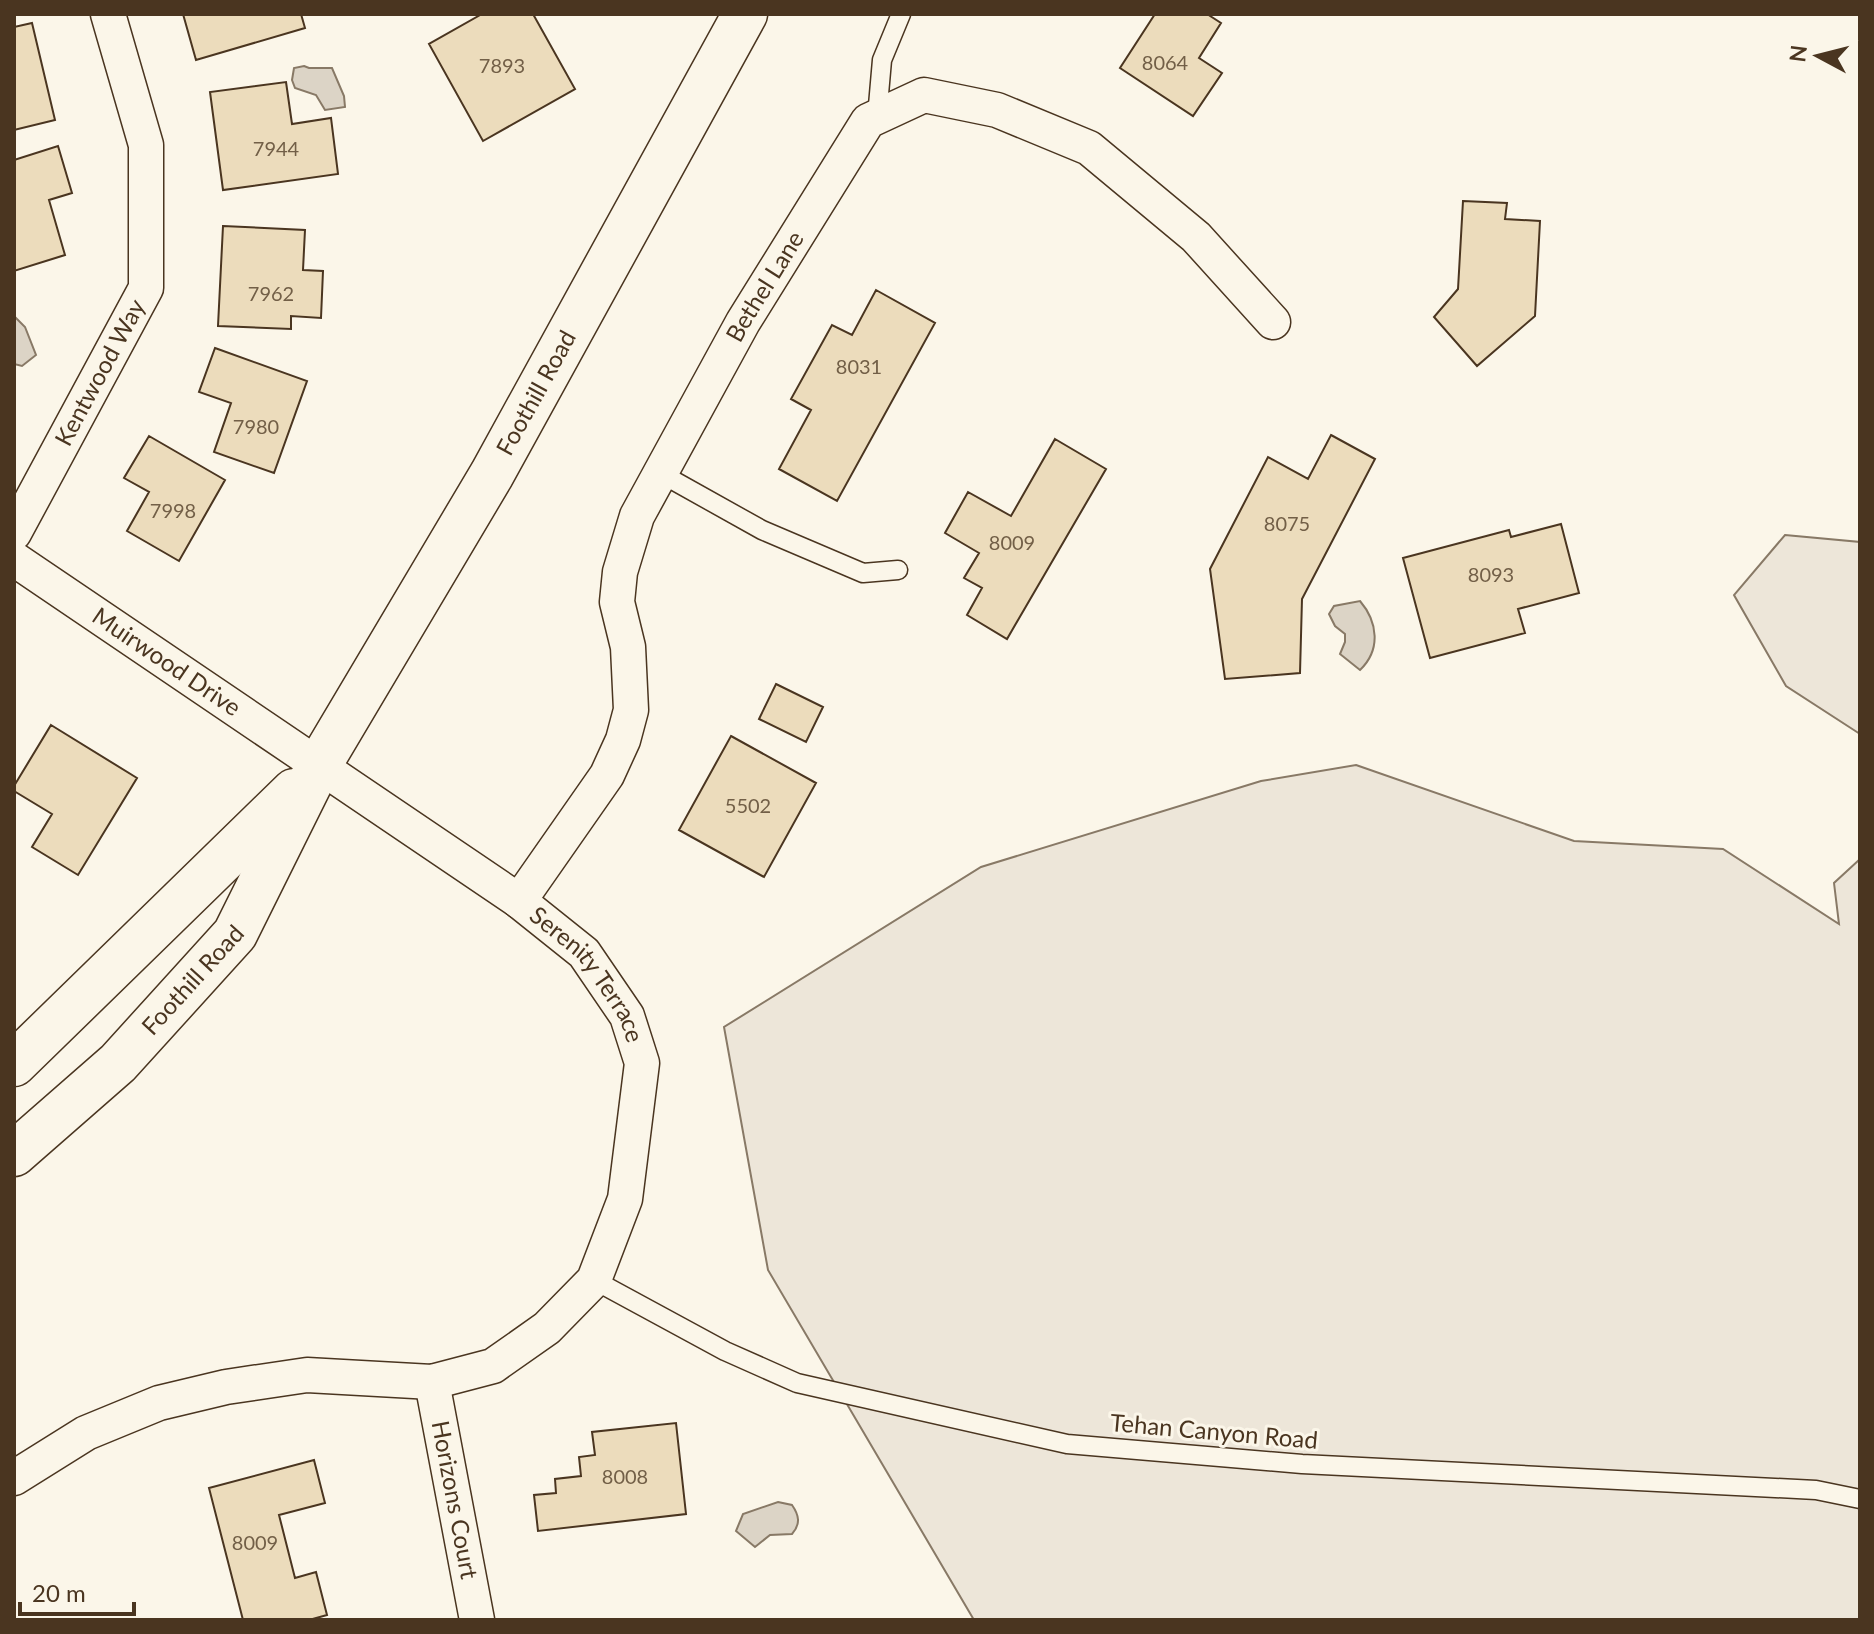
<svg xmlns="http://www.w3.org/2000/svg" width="1874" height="1634" font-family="Lato,sans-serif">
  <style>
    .green { fill: #ede6d9; stroke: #887966; stroke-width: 2 }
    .water { fill: #dcd4c6; stroke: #887966; stroke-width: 2 }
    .building { fill: #ecdcbc; stroke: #4a3520; stroke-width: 2 }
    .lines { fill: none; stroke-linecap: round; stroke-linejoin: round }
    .lane-casing { stroke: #4a3520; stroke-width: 21 }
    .street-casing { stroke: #4a3520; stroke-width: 37 }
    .secondary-casing { stroke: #4a3520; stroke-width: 47 }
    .lane { stroke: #fbf6e9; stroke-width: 18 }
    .street { stroke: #fbf6e9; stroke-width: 34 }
    .secondary { stroke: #fbf6e9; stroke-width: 44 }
    .labels { text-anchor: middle; stroke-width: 6; stroke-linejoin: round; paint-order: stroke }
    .number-label { font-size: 20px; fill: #725f47 }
    .street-label { font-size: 24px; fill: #4a3520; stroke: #fbf6e9 }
  </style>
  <rect width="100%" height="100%" fill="#fbf6e9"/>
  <path class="green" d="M1785,535L1860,542V734L1786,686L1734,595Z
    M1356,765L1574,841L1723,849L1839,924L1834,883L1860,859V1620H974L768,1270L724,1027L981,867L1261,781Z"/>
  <path class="water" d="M304,66L309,68H332L344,96L345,107L325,110L316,95L295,88L292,80L294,68Z
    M14,316L25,327L36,355L22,366L14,364Z
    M1360,601C1378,622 1381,650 1360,670L1340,654L1345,642V634L1335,626L1329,614L1334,606Z
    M778,1502L792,1505C799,1515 801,1524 792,1534L770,1535L755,1547L736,1531L743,1514Z"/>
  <path class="building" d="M183,14H301L305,28L196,60Z
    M482,14H533L575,89L483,141L429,44Z
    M1155,14H1207L1221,23L1199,58L1222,73L1193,116L1120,68Z
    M32,23L55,120L14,130V27Z
    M286,82L292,124L331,118L338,174L223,190L210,92Z
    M58,146L72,193L49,200L65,255L14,271V160Z
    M1463,201L1507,203L1505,219L1540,221L1535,316L1477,366L1434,317L1458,289Z
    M223,226L305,230L303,270L323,271L321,318L291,316V329L218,326Z
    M876,290L935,323L837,501L779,469L811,410L791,399L832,325L852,335Z
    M215,348L307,381L274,473L214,452L231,403L199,392Z
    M1331,435L1375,459L1302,599L1300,673L1225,679L1210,569L1268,457L1308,479Z
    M149,436L225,480L179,561L127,531L149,492L124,478Z
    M1055,439L1106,469L1007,639L967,615L982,588L964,578L979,553L945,533L968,492L1011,516Z
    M1561,524L1579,593L1518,609L1525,633L1430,658L1403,558L1509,530L1511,537Z
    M776,684L823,707L806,742L759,719Z
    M51,725L137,778L78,875L32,847L52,814L14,791V786Z
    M731,736L816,783L764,877L679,830Z
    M676,1423L686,1514L538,1531L534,1495L556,1493L555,1479L581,1476L579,1457L595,1455L592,1432Z
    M314,1460L325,1503L279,1515L295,1578L316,1572L327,1615L309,1620H243L209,1488Z"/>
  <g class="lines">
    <g class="lane-casing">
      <path id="lane" d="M877,117L882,60L901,14
        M660,473L762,530L863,573L898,570
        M594,1280L725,1351L797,1383L1067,1444L1302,1464L1816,1490L1860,1499"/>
    </g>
    <g class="street-casing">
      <g id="street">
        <path id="s1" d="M14,533L146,288V145L108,14"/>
        <path id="s2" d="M14,559L519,901L584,953L627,1016L642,1063L625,1199L594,1280L547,1328L493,1366L432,1382L307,1375L226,1387L159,1403L86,1433L14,1478"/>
        <path id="s3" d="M519,901L607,775L623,740L631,710L628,647L617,602L620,572L637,516L743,322L868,121L924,95L997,110L1089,148L1196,237L1273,322"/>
        <path id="s4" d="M432,1382L477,1620"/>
      </g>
    </g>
    <g class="secondary-casing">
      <g id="secondary">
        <path d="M14,1064L294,791"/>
        <path id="s5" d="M14,1154L118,1063L235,934L318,767L492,474L745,14"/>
      </g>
    </g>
    <use href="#lane" class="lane"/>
    <use href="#street" class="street"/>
    <use href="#secondary" class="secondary"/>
  </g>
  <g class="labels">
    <g class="number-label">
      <text x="1165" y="70">8064</text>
      <text x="502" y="73">7893</text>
      <text x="276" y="156">7944</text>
      <text x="271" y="301">7962</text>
      <text x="859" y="374">8031</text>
      <text x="256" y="434">7980</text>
      <text x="173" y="518">7998</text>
      <text x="1287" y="531">8075</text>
      <text x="1012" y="550">8009</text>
      <text x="1491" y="582">8093</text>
      <text x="748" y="813">5502</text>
      <text x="625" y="1484">8008</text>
      <text x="255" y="1550">8009</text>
    </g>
    <g class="street-label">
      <text dy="8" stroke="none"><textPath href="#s3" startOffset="684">Bethel Lane</textPath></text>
      <text dy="8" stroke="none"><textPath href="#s1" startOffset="182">Kentwood Way</textPath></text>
      <text dy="8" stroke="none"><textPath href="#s5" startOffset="932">Foothill Road</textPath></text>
      <text dy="8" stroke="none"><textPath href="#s2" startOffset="184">Muirwood Drive</textPath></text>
      <text dy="8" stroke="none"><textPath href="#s2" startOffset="712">Serenity Terrace</textPath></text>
      <text dy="8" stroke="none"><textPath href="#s5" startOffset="250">Foothill Road</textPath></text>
      <text transform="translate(1214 1432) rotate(5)" y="8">Tehan Canyon Road</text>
      <text dy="8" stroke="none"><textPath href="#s4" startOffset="120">Horizons Court</textPath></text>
    </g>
  </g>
  <rect width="1874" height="1634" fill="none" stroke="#4a3520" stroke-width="32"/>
  <g transform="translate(1818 56) rotate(277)" stroke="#fbf6e9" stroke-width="6" paint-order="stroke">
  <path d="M0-6L14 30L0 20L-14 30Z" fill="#4a3520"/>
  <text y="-12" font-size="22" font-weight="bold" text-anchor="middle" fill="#4a3520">N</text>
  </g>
  <path d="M20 1602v12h114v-12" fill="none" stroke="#4a3520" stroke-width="4"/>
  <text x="32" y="1602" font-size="24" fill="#4a3520" stroke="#fbf6e9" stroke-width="6" paint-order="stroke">20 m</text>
</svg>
